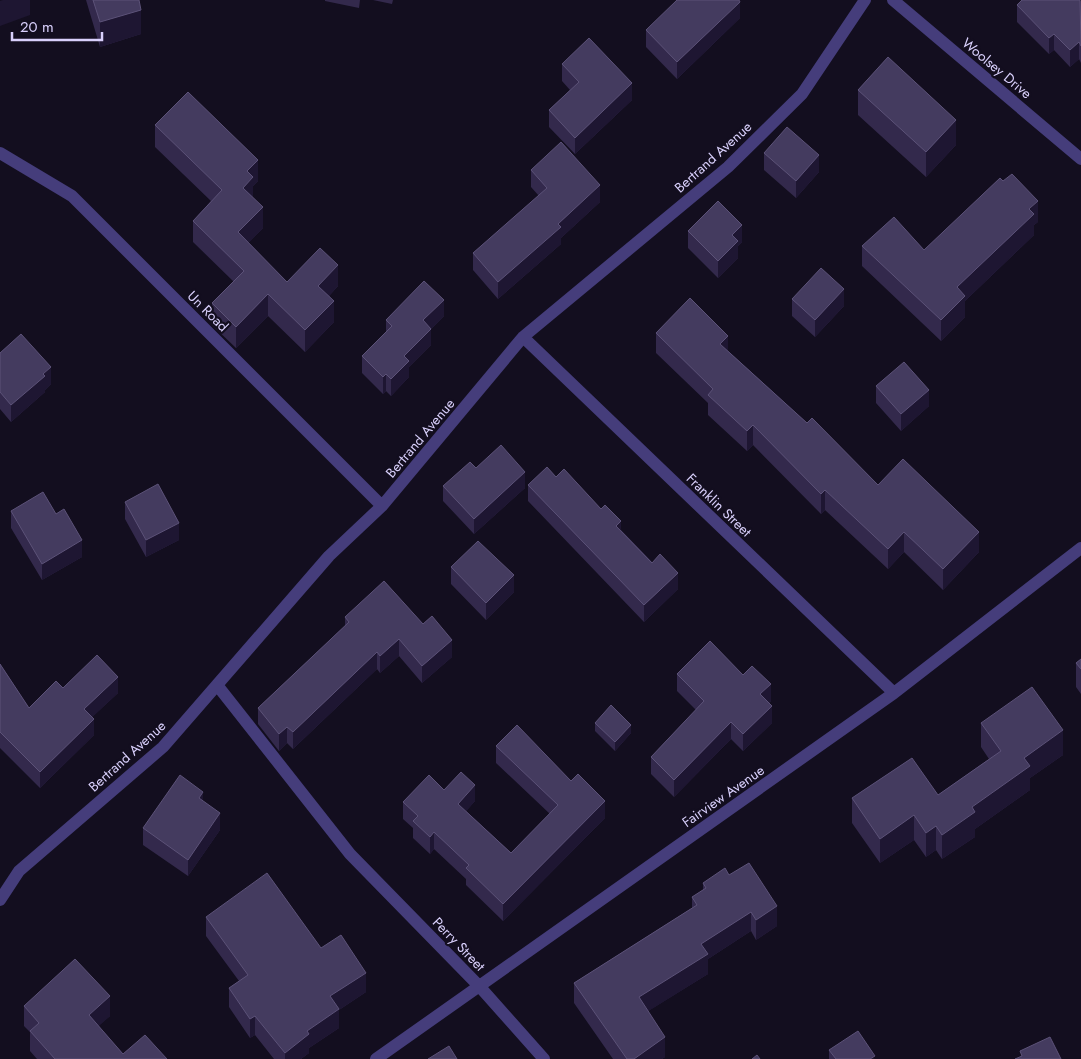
<svg xmlns="http://www.w3.org/2000/svg" width="1081" height="1059" font-family="Jost,sans-serif">
  <style>
    .lines { fill: none; stroke-linecap: round; stroke-linejoin: round }
    .street { stroke: #453d7b; stroke-width: 12 }
    .wall { fill: #33294c }
    .shaded-wall { fill: #1e1632 }
    .building { fill: #443b5f; stroke: #5c5278 }
    .labels { text-anchor: middle; stroke-width: 4.5; stroke-linejoin: round; paint-order: stroke }
    .street-label { font-size: 14px; fill: #d9d0fc; stroke: #130e1f }
  </style>
  <rect width="100%" height="100%" fill="#130e1f"/>
  <g class="lines">
    <path class="street" d="M893,0L1081,159
      M0,153L72,196L382,506
      M523,337L894,693
      M217,685L350,854L480,987L544,1059
      M0,900L19,871L163,747L329,556L382,506L523,337L728,167L802,94L865,0
      M376,1059L894,693L1081,548"/>
  </g>
  <path class="wall" d="M86,0H139L141,34L100,47Z
    M325,0H360L359,8L325,1Z
    M373,0H393L392,4Z
    M1081,1V63L1079,59L1070,67L1054,50L1049,54L1017,22V5Z
    M740,18L677,79L646,47V30Z
    M562,64L632,100L575,154L549,127V110L570,90L562,81Z
    M858,90L956,145L926,177L858,115Z
    M155,125L258,181L253,186V198L263,228L248,243L287,282L338,286L329,296L334,322L305,352L268,316L236,348L212,325V303L234,282L193,242V221L211,201L155,147Z
    M764,153L819,172L796,198L764,170Z
    M531,170L600,202L561,238V244L498,299L473,270V253L539,196L531,187Z
    M1038,222L1034,225V235L965,301V317L941,341L862,266V246L924,250Z
    M688,231L742,242L738,246V258L718,278L688,248Z
    M792,299L844,306L815,337L792,316Z
    M444,316L431,329V345L409,367V377L391,396L386,391L383,394L362,373V356L386,332V320Z
    M656,333L728,351L807,423L878,485L979,552L943,590L904,552L888,569L825,510L821,514L753,445L747,451L708,415V403L656,353Z
    M0,353L51,384L45,390V392L11,422L0,409Z
    M876,386L929,406L901,431L876,403Z
    M476,468L525,488L474,534L443,501V486Z
    M556,477L621,530L678,589L644,622L528,501V485Z
    M125,502L179,540L146,557L125,519Z
    M11,511L82,557L42,580L11,528Z
    M451,567L514,592L486,620L451,584Z
    M345,617L452,657L422,683L399,656L380,673L377,669L293,749L287,743L279,751L258,724V708L345,626Z
    M1081,659V694L1076,687V663Z
    M0,664L29,708L63,688L118,693L92,717L94,735L40,788L0,748Z
    M677,674L743,675L771,701L769,703L772,723L743,751L731,739L674,797L651,774V757L696,710L677,691Z
    M595,723L631,733L615,751L595,731Z
    M981,723L1063,755L1030,778V790L975,829V837L942,859L936,850L926,857L914,840L880,863L852,823V798L938,795L989,759L981,747Z
    M496,746L605,818L503,921L466,885V879L434,849L430,854L413,838V828L403,819V802L444,790L475,801L466,811L511,853L550,814L496,763Z
    M143,828L220,830L188,876L143,845Z
    M729,875L777,926L756,940L751,931L708,959V974L648,1011L665,1057L662,1059H613L574,1003V983L692,908V897L703,890V883Z
    M206,917L321,948L366,992L339,1010V1028L309,1048V1053L301,1059H274L255,1035L250,1038L229,1007V988L239,981L206,936Z
    M24,1006L110,1016L98,1026L123,1054L167,1059H37L30,1051V1032L24,1026Z
    M829,1050L875,1059H829Z"/>
  <path class="shaded-wall" d="M3,0H30V15L0,26V1Z
    M740,2V18L677,79V62Z
    M141,10V34L100,47V22Z
    M1054,34V50L1049,54V38Z
    M1079,42V59L1070,67V50Z
    M632,83V100L575,154V138Z
    M956,120V145L926,177V152Z
    M819,155V172L796,198V181Z
    M258,160V181L253,186V198L243,188L247,171Z
    M600,185V202L561,238V244L498,299V282L558,224Z
    M1038,201V222L1034,225V235L965,301V317L941,341V320L957,287Z
    M263,207V228L238,254V232Z
    M742,225V242L738,246V258L718,278V261L732,235Z
    M338,265V286L318,308V286Z
    M844,289V306L815,337V320Z
    M268,294V316L236,348V327Z
    M444,300V316L431,329V345L409,367V377L391,396V379L423,320Z
    M334,301V322L305,352V330Z
    M728,336V356L720,344Z
    M51,367V384L45,390V392L11,422V405Z
    M386,374V391L383,394V377Z
    M929,390V406L901,431V414Z
    M753,425V445L747,451V431Z
    M525,472V488L474,534V519Z
    M825,490V510L821,514V494Z
    M621,521V538L616,526Z
    M179,523V540L146,557V540Z
    M904,532V552L888,569V549Z
    M979,532V552L943,590V569Z
    M82,540V557L42,580V564Z
    M678,573V589L644,622V605Z
    M514,575V592L486,620V603Z
    M399,639V656L380,673V656Z
    M452,640V657L422,683V666Z
    M377,652V669L293,749V732Z
    M118,677V693L84,725V709Z
    M771,684V701L760,711V694Z
    M772,706V723L743,751V734Z
    M94,719V735L40,788V772Z
    M731,722V739L674,797V780Z
    M631,725V733L615,751V742Z
    M287,727V743L279,751V734Z
    M1063,730V755L1030,778V790L975,829V837L942,859V835L1024,758Z
    M475,785V801L458,821V804Z
    M203,792V809L199,798Z
    M605,801V818L503,921V904Z
    M220,813V830L188,876V860Z
    M914,815V840L880,863V839Z
    M936,826V850L926,857V833Z
    M434,832V849L430,854V837Z
    M777,906V926L756,940V920Z
    M751,912V931L708,959V974L639,1017V997L701,944Z
    M366,973V992L339,1010V1028L309,1048V1053L301,1059H285V1053L307,1031L330,996Z
    M110,996V1016L89,1035V1015Z
    M255,1016V1035L250,1038V1019Z
    M665,1037V1057L662,1059H634Z"/>
  <path class="building" d="M93,0H139L141,10L100,22Z
    M677,0H739L740,2L677,62L646,30Z
    M1022,0H1080L1081,46L1079,42L1070,50L1054,34L1049,38L1017,5Z
    M589,38L632,83L575,138L549,110L579,82L562,64Z
    M888,57L956,120L926,152L858,90Z
    M188,92L258,160L247,171L253,177L243,188L263,207L238,232L287,282L320,248L338,265L318,286L334,301L305,330L268,294L236,327L212,303L244,271L193,221L222,190L155,125Z
    M787,127L819,155L796,181L764,153Z
    M561,142L600,185L558,224L561,227L498,282L473,253L547,188L531,170Z
    M1012,174L1038,201L1029,209L1034,214L957,287L965,296L941,320L862,246L894,217L924,250L1000,178L1003,181Z
    M718,201L742,225L732,235L738,241L718,261L688,231Z
    M821,268L844,289L815,320L792,299Z
    M424,281L444,300L423,320L431,329L404,356L409,361L391,379L386,374L383,377L362,356L392,326L386,320Z
    M690,298L728,336L720,344L807,423L812,418L878,485L903,459L979,532L943,569L904,532L888,549L825,490L821,494L753,425L747,431L708,395L713,389L656,333Z
    M21,334L51,367L43,374L45,376L11,405L0,392V353Z
    M904,362L929,390L901,414L876,386Z
    M501,445L525,472L474,519L443,486L470,462L476,468Z
    M547,467L556,477L564,469L601,509L605,505L621,521L616,526L652,563L660,554L678,573L644,605L528,485Z
    M158,484L179,523L146,540L125,502Z
    M43,492L56,514L64,509L82,540L42,564L11,511Z
    M478,541L514,575L486,603L451,567Z
    M384,581L423,624L432,616L452,640L422,666L399,639L380,656L377,652L293,732L287,727L279,734L258,708L349,622L345,617Z
    M710,641L743,675L752,666L771,684L760,694L772,706L743,734L731,722L674,780L651,757L704,701L677,674Z
    M97,655L118,677L84,709L94,719L40,772L0,732V664L29,708L56,681L63,688Z
    M1081,659V669L1076,663Z
    M1032,687L1063,730L1024,758L1030,766L972,807L975,812L942,835L936,826L926,833L914,815L880,839L852,798L912,758L938,795L1001,751L981,723Z
    M611,705L631,725L615,742L595,723Z
    M517,725L571,781L578,774L605,801L503,904L466,868L469,865L434,832L430,837L413,821L418,816L403,802L429,775L444,790L461,772L475,785L458,804L511,853L558,805L496,746Z
    M180,775L203,792L199,798L220,813L188,860L143,828Z
    M749,863L777,906L756,920L751,912L701,944L708,954L639,997L665,1037L634,1059H627L574,983L697,905L692,897L706,888L703,883L725,868L729,875Z
    M267,873L321,948L341,935L366,973L330,996L339,1009L307,1031L309,1034L285,1053L255,1016L250,1019L229,988L248,975L206,917Z
    M75,959L110,996L89,1015L123,1054L145,1035L167,1059H55L30,1031L39,1023L24,1006Z
    M858,1031L875,1056L870,1059H836L829,1050Z
    M1050,1037L1061,1059H1015L1022,1056L1020,1051Z
    M449,1046L457,1059H428Z
    M757,1055L760,1059H752Z"/>
  <g class="labels">
    <g class="street-label">
      <text transform="translate(997 68) rotate(40)" y="5">Woolsey Drive</text>
      <text transform="translate(713 157) rotate(-42)" y="5">Bertrand Avenue</text>
      <text transform="translate(208 311) rotate(45)" y="5">Un Road</text>
      <text transform="translate(420 438) rotate(-50)" y="5">Bertrand Avenue</text>
      <text transform="translate(719 505) rotate(44)" y="5">Franklin Street</text>
      <text transform="translate(127 756) rotate(-42)" y="5">Bertrand Avenue</text>
      <text transform="translate(723 796) rotate(-35)" y="5">Fairview Avenue</text>
      <text transform="translate(459 944) rotate(46)" y="5">Perry Street</text>
    </g>
  </g>
  <path d="M12 32v8h90v-8" fill="none" stroke="#d9d0fc" stroke-width="2.5"/>
  <text x="20" y="32" font-size="15" fill="#d9d0fc" stroke="#130e1f" stroke-width="4" paint-order="stroke">20 m</text>
</svg>
